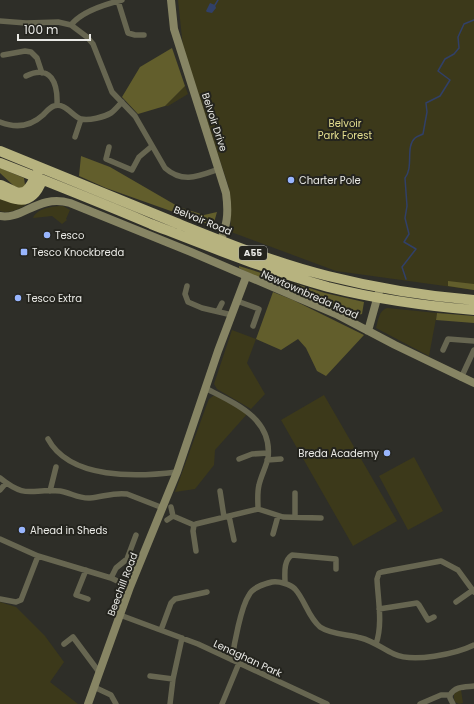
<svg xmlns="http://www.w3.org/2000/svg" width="474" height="704" font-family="Poppins,sans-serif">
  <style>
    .green { fill: #3c391a }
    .forest { fill: #625e2c }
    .water { fill: #314068 }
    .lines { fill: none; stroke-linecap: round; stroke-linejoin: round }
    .stream { stroke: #314068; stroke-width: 1.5 }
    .street { stroke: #676651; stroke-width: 5.5 }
    .secondary { stroke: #878564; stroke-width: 8 }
    .highway { stroke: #b7b37f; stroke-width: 10 }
    .poi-dot { fill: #98b5fd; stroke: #24241e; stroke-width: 1.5 }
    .labels { text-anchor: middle; stroke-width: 4; stroke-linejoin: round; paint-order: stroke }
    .shield { fill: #24241e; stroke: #afafaa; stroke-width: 1 }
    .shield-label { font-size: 9px; font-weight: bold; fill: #eaeae6 }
    .street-label { font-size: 10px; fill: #eaeae6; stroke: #24241e }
    .park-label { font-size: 10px; fill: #e4de8f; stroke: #24241e }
    .poi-label { font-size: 10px; fill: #eaeae6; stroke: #24241e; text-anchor: start }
  </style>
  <rect width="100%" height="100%" fill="#2e2e28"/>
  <path class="green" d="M178,0H474V290L336,271L231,232L229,188L183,47Z
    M185,86L188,94L168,106H165Z
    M0,198L29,202C21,209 9,214 0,211Z
    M63,206L70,210L66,219L67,220L62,224L52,216L33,218C37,208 53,206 63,206Z
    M387,308L437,313L429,356L376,328C378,321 379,310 387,308Z
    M232,330L256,339L247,363L265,394L251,409L217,389L214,384Z
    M324,395L397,521L353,546L281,420Z
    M213,396H216L248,413L215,450L214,465L195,489L175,492L207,404L209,399Z
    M414,457L443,511L408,530L379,476Z
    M0,602L16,607L45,636L64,662L50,682L78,704H0Z
    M459,690H461L463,703L459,704L455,702L454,698V694Z"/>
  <path class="forest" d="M172,48L185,86L165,106L138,114L122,97L140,67Z
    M81,156L110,167L179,207L204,215L217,212L213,226L106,188L79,176Z
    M0,168L24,178L25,185L22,189L14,186L0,173Z
    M239,266L325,293L364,302L362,314L357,315L264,281L239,268Z
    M448,281L474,284V290L448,286Z
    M273,292L293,300L364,335L326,376L317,371L306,348L298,339L281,350L256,339Z
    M437,313L474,316V323L436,320Z"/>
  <path class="water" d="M210,3L215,5L216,8L212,13L207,12L206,11Z"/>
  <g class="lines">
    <path class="stream" d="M215,5L218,0
      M406,279L402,267L416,249L404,242L409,234L405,218L407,206L405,178C414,167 405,147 415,138C417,136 421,135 423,134L427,112L426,103L440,96L450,80L438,71L445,59L454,54L459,48L458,37L464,24L474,20"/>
    <path class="street" d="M118,1L128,33L135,35H144
      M0,21L26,23L58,22L71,25L87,37L93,44L112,92L135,116L165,168C183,184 199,176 219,169
      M71,25C81,12 106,4 122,0
      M3,55L25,51L31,52L37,58L42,73
      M26,76C51,64 58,83 57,105
      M0,122C15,128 30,127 43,115C46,112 50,107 54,106C65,102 72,116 81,119C89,121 104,117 111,113C115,110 118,106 122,102
      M75,137L81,119
      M109,147L106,159L132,170L139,157L152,146
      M187,286L185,294L188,302L202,308L232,315
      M237,301L259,309L253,326
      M218,311L222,303
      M443,350L448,339L474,341
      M461,378L474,350
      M205,388C234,403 273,418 268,458C266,467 261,476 259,485C257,493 258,501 258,509
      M48,439C70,480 138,477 177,472
      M239,459L252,454L268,453
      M267,460L281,459
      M0,478C27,500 31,488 60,491C71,493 80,499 90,498C103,497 114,492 127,494L163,508
      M0,490L6,483
      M50,491L56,467
      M220,491L224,517
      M295,493V517
      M171,507L173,516L194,525
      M258,509L283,517L321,518
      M229,516L234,540
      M167,520L173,516
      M273,534L278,516
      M0,539L38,556L111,578L130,587
      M196,551L193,531L194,525L196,524L258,509
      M86,570L76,595L88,599
      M111,578L116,568L127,559L136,535
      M285,583C285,574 283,561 292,555L336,559V569
      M0,599L16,602L21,600L38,556
      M456,602L473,590
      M379,609L417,603L419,605L428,620L434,617
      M120,615L198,644L327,704
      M161,630L171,603L175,599L207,592
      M64,644L73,637L99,672
      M376,644C383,624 378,600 377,579L379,573L382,572L441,561L458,570L474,592
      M232,660C234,644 241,607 249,595C253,587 264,584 272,582C279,581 290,584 295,589C305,600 308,617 320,627C332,635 348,634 361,638C373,641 383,649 394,654C413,663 456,654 474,645
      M150,676L173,679
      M94,687L111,695L116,704
      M450,695V698L453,704
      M170,704L173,679L182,638
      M222,704L239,663
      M420,704L441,695H450C455,686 465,687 474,686"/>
    <path class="secondary" d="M171,0L174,29L226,193C229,215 227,225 219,245
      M0,216C23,220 38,194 70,203L191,252L336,314L395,345L474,383
      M368,331L380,288
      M88,704L130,587L177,472L218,351L246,277"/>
    <path class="highway" d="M0,151C58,175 116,198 174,222C224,242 275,263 328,276C376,288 425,296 474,300
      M0,163C51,183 101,203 151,224C210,247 267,270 328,287C376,299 425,306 474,310
      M1,185L18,193L24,192C32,188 33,179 38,172
      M0,194C5,195 10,198 16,199C30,203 38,191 42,180"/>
  </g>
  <g class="poi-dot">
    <circle cx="291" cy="180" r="4"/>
    <circle cx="47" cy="235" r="4"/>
    <rect x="20" y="248" width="8" height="8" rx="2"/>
    <circle cx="18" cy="298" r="4"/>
    <circle cx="387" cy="453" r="4"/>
    <circle cx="22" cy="530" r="4"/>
  </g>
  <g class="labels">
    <rect class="shield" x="239" y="246" width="28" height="14" rx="3"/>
    <g class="shield-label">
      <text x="253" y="256">A55</text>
    </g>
    <g class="street-label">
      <text transform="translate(215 122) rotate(72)" y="4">Belvoir Drive</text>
      <text transform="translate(203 220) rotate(22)" y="4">Belvoir Road</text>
      <text transform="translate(310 294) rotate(24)" y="4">Newtownbreda Road</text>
      <text transform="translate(122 584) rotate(-69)" y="4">Beechill Road</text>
      <text transform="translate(248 658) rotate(25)" y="4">Lenaghan Park</text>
    </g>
    <g class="park-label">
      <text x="345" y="127">Belvoir<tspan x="345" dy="12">Park Forest</tspan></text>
    </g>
    <g class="poi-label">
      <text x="299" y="184">Charter Pole</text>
      <text x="55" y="239">Tesco</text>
      <text x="32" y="256">Tesco Knockbreda</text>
      <text x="26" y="302">Tesco Extra</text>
      <text x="379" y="457" text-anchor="end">Breda Academy</text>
      <text x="30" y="534">Ahead in Sheds</text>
    </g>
  </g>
  <path d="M18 34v6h72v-6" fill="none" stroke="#eaeae6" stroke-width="2"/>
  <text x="24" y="34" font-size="12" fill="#eaeae6" stroke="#24241e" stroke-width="3" paint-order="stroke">100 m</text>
</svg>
